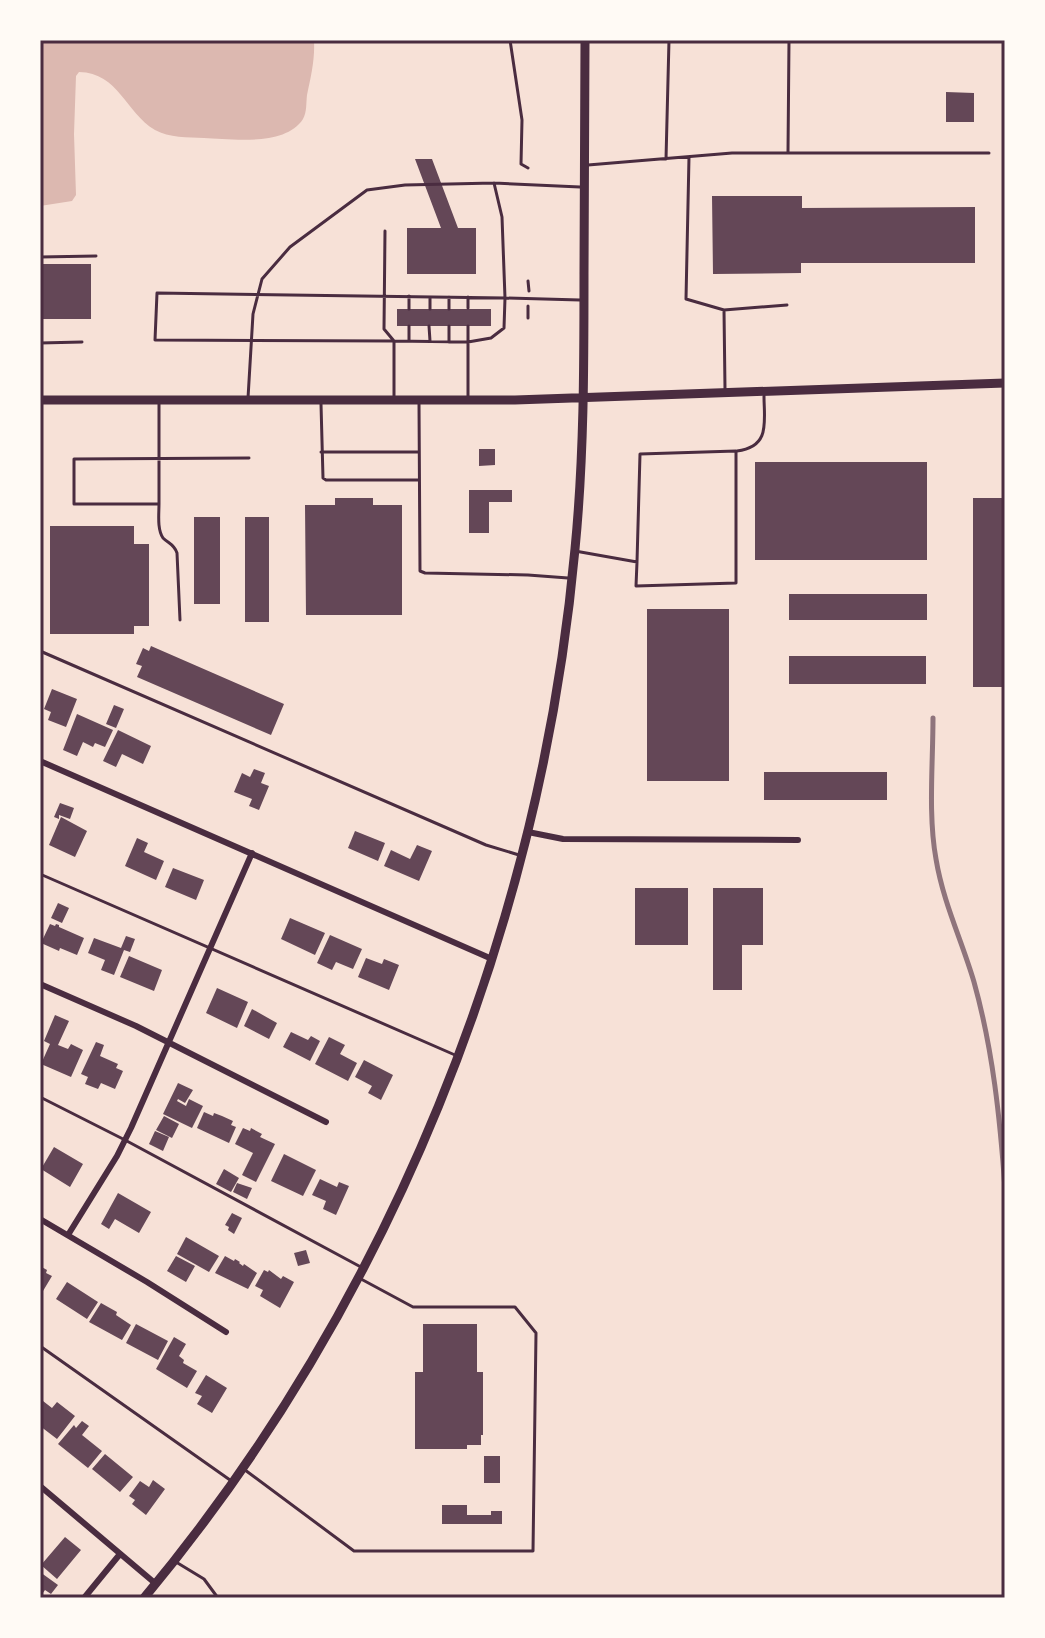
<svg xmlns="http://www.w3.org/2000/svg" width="1045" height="1638" font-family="'Work Sans',sans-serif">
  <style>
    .water { fill: #dcb8b0 }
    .building { fill: #644757 }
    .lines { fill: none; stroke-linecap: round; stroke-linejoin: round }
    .path { stroke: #4a2c40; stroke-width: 3 }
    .service { stroke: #4a2c40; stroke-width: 3 }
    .minor { stroke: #4a2c40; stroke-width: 6 }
    .secondary { stroke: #4a2c40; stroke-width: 9 }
    .rail { stroke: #8f747c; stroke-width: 5 }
    .neatline { fill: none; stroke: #4a2c40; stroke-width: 3 }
  </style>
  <rect width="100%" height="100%" fill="#f7e1d7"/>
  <path class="water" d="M40,40H314C315,60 311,76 307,95C306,103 307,112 303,119C285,147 231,139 204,138C188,137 169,138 155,130C125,112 119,73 79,72L76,76L74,134L76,195L72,201L40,206Z"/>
  <path class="building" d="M946,92L974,93V122H946Z
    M415,159H432L458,228H476V274H407V228H441Z
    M712,196H802V208L975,207V263H801V273L713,274Z
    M40,264H91V319H40Z
    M397,309H491V326H397Z
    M479,449H495V465L479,466Z
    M755,462H927V560H755Z
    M469,490H512V502H489V533H469Z
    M335,498H373V505H402V615H306L305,505H335Z
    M973,498H1005V687H973Z
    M194,517H220V604H194Z
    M245,517H269V622H245Z
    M50,526H134V544H149V626H134V634H50Z
    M789,594H927V620H789Z
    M647,609H729V781H647Z
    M151,646L284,704L271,735L137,677L142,666L136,664L143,648L149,651Z
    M789,656H926V684H789Z
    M52,689L77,699L66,727L48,720L51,712L44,709Z
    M114,705L124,709L116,728L106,724Z
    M77,714L113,730L105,747L95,743L93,747L83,742L77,756L63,750Z
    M118,730L151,746L143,764L122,754L116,767L103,761Z
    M254,769L265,773L261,783L269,786L259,810L249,806L252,799L234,792L242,773L250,777Z
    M764,772H887V800H764Z
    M60,803L74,808L70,819L59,815V819L54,817Z
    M61,817L87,831L75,857L49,845Z
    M355,831L385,843L378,861L348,848Z
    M137,838L148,843L144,852L164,861L156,880L125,866Z
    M417,845L432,851L419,881L384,866L391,850L410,859Z
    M173,868L204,880L196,900L165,887Z
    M635,888H688V945H635Z
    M713,888H763V945H742V990H713Z
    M58,903L69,908L62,923L51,918Z
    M290,918L325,933L315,955L281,939Z
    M50,924L55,926L56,924L59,925V927L84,938L77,955L60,948L59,951L41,943Z
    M330,935L362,949L353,969L336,962L332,970L317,963Z
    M126,936L135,939L130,952L124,950L114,975L101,970L105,960L88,953L94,938L121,948Z
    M129,956L162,970L154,991L120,977Z
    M366,958L382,964L384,959L399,965L389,990L358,977Z
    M217,988L248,1002L237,1028L206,1013Z
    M252,1009L277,1023L269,1039L244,1026Z
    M55,1015L69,1021L58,1045L68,1049L71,1044L83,1050L71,1077L41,1064L50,1044L44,1041Z
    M291,1032L308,1040L311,1036L320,1041L310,1061L283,1047Z
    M329,1037L345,1045L340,1054L357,1063L348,1081L315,1064Z
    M96,1042L104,1045L100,1056L118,1064L116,1068L123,1071L115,1089L101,1083L98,1089L85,1084L88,1077L81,1074Z
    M364,1060L393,1075L381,1100L368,1093L372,1086L355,1077Z
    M178,1083L193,1090L185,1103L178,1099L177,1101L186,1106L189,1099L203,1106L192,1128L163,1114Z
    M204,1112L213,1116L214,1113L222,1116L233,1121L231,1125L236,1127L229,1143L197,1128Z
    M164,1116L179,1124L172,1138L156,1130Z
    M243,1128L250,1131L251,1128L262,1134L260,1137L275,1144L256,1182L242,1175L253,1153L235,1144Z
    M155,1131L169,1137L163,1151L149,1144Z
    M54,1147L83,1164L70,1187L41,1169Z
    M284,1154L316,1170L303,1196L271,1181Z
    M224,1169L239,1178L231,1192L216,1184Z
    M320,1179L337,1187L339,1182L349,1186L336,1215L323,1209L326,1201L312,1195Z
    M237,1183L252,1188L247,1199L233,1192Z
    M118,1193L151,1212L139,1233L115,1219L109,1229L101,1224Z
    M232,1213L242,1218L234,1234L228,1230L229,1227L225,1225Z
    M186,1237L219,1256L209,1272L177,1254Z
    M306,1250L310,1263L298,1266L294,1253Z
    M176,1256L195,1266L186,1282L167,1271Z
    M225,1256L234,1261L235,1259L240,1262L239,1263L243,1266L244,1264L257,1273L248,1289L215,1273Z
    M40,1266L47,1270L46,1273L52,1276L40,1296Z
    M264,1270L268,1272L269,1270L281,1279L283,1276L294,1282L280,1308L260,1296L263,1290L255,1286Z
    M67,1282L98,1302L87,1319L56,1299Z
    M101,1303L117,1312L116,1315L131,1325L122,1340L89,1322Z
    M136,1324L168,1341L158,1360L126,1343Z
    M423,1324H477V1372H483V1435H481V1445H467V1449H415V1372H423Z
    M174,1337L186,1344L179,1356L184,1360L183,1363L197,1371L187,1388L156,1369Z
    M206,1375L227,1388L212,1413L197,1404L202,1396L195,1393Z
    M43,1401L52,1408L57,1402L75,1416L57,1439L40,1426V1405Z
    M82,1421L89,1426L82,1435L102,1451L88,1468L58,1444L74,1425L76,1428Z
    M105,1454L133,1477L120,1492L92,1469Z
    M484,1456H500V1483H484Z
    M153,1480L165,1489L146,1515L132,1504L135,1500L129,1496L140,1481L149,1487Z
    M442,1505H467V1515H491V1511H502V1524H442Z
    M65,1537L81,1550L57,1579L41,1565Z
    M40,1572L58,1585L51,1594L45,1590L40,1597Z"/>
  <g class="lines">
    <path class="path" d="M510,40L522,120L521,164L528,168
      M528,281L529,291
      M528,318V306"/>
    <path class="service" d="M788,152L789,40
      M689,157L686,299L724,310L725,389
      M666,159L669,40
      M588,165L732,153H989
      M385,231L384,329L394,341
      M40,257L96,256
      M409,296V309
      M430,297V309
      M468,297V308
      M449,309V297
      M724,310L787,305
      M429,326L430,341
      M468,326V342L491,338L504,328L505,298L580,300
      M394,341L155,340L157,293L505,298L502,217L494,183
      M409,341V326
      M449,342V326
      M40,343L82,342
      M394,396V341L468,342V397
      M248,398L253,314L262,279L290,247L367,190L405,185L494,183L580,187
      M419,403L420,571L425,573L528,575L568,578
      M159,404C159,437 159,470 159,504H74V459L249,458
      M321,404L323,478L326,480H419
      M737,451C771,447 764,421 764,396
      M321,452H418
      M159,504C159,514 157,529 163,538C169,544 174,544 177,553L180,620
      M575,551L637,562L636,586L736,583V451L640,454L637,562
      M40,651L486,845L519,855
      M40,874L455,1055
      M40,1097L125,1140L359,1266
      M40,1346L230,1480
      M245,1470L354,1551H533L536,1333L515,1307H413L361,1279
      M176,1562L204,1579L218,1598"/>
    <path class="minor" d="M40,761L492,959
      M528,832L563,839L798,840
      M40,984L136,1026L326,1122
      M40,1219L147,1282L226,1332
      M68,1235L117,1156L131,1128L252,853
      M40,1486L156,1584
      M84,1598L120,1554"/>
    <path class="secondary" d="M40,400H515L1005,383
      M144,1598C390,1303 540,930 575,549C584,457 584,366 584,274C584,196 584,118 585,40"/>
    <path class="rail" d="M933,718C933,764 928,815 936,859C943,902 962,941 974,982C993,1050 1000,1119 1005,1189
      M1005,1182V1565"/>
  </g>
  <rect width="1045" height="1638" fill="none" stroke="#fffaf5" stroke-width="84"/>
  <rect x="42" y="42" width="961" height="1554" class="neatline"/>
</svg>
